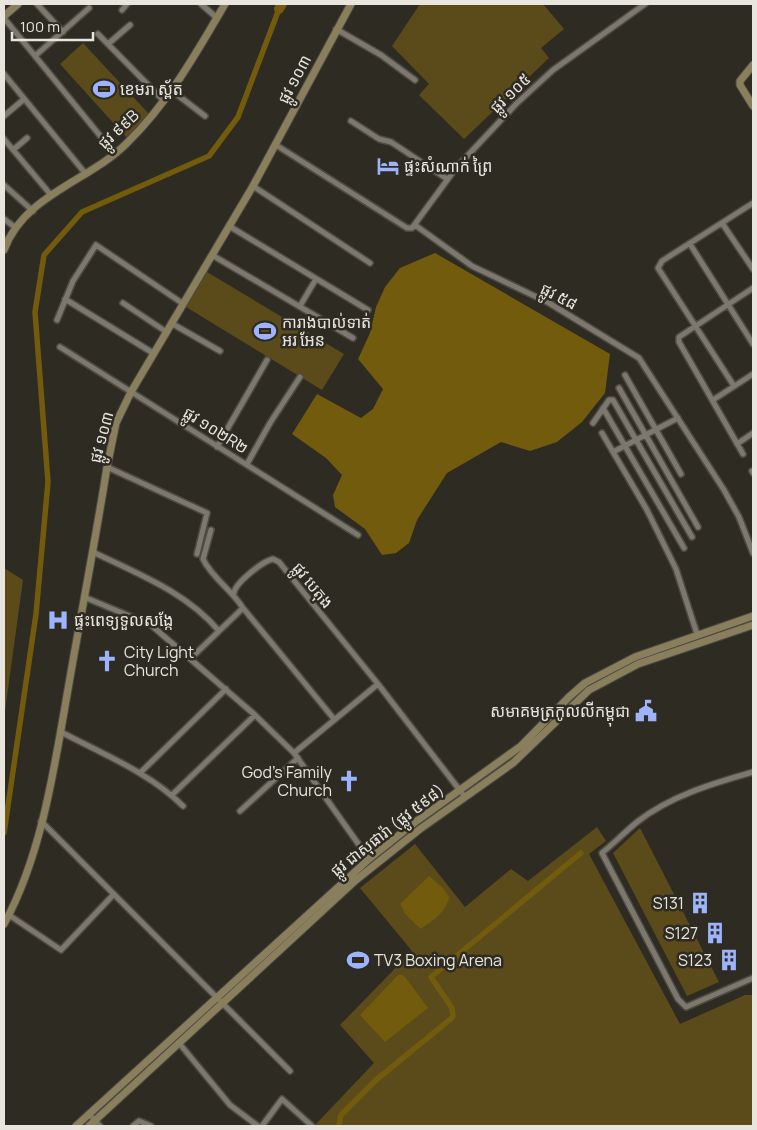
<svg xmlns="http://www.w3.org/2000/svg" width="757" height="1130" font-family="Manrope,'Noto Sans Khmer',sans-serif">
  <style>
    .green { fill: #5b4b1a }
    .water { fill: #725b0c }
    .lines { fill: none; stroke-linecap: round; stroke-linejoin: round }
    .canal { stroke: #725b0c; stroke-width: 5.5 }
    .river { stroke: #725b0c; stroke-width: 10 }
    .street-casing { stroke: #4d4a42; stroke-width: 8 }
    .secondary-casing { stroke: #4d4a42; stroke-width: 9 }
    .street { stroke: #7c786d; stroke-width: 5 }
    .secondary { stroke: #8a7f5d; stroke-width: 7 }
    .labels { text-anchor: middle; stroke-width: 5; stroke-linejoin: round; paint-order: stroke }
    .street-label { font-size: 16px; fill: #e8e5df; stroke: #2e2b22 }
    .poi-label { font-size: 16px; fill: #e8e5df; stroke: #2e2b22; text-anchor: start }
  </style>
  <rect width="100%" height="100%" fill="#2e2b22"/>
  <path class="green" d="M420,4H543L564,29L541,48L549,58L464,139L419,95L429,84L392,46Z
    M83,43L149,114L127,138L60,64Z
    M207,272L344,354L322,390L186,307Z
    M4,568L23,580L4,718Z
    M597,827L606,841L589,854L680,1024L745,995H753V1126H314L374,1063L340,1025L412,951L360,888L415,844L465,907L511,869L528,881Z
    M640,828L719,982L687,996L613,853Z"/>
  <path class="water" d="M435,253L610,354L605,393L582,422L557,442L530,451L501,442L447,473L417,520L409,543L396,553L382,555L365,529L335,507L333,495L342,475L326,458L292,434L317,394L361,418L373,409L383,389L358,359L370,333L376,307L385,287L400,268Z
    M429,876L444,889L449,897C446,913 433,920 421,929L406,915L400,904Z
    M399,974L405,977L428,1008L385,1042L360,1015Z"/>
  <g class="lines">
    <path class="canal" d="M4,833L36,614L48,482L35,312L44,255L82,212L209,156L238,117L279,9
      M339,1126L341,1115L376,1080L453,1017L452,1008L431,977L581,853"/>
    <path class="river" d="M279,9L282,4"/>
    <g class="street-casing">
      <path id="street" d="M37,4L63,32
        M201,4L217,18
        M122,10L127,4
        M4,18L115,154
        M336,29L381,55L415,80
        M98,34L164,101
        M108,44L130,25
        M35,56L89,8
        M4,74L85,173
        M171,90L205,116
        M4,116L23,100
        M351,121L379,139L391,142L447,179
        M4,139L51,195
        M276,145L407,228H412L456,168L516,104L553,70L645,4
        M13,150L27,138
        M4,185L33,211
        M253,186L370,263
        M4,219L16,228
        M722,223L753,269
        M415,225L472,266L549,303L639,358L724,490L739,517L753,553
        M229,226L368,310
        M690,244L753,344
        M212,255L353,338
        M65,299L153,353
        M123,303L165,331
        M300,306L316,279
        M57,320L73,281L96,245L182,303
        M171,323L220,351
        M60,347L358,535
        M625,375L681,474
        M734,386L658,268L662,261L753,203
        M619,388L698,527
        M713,400L753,374
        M603,408L684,548
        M593,423L609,400H613L692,537
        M602,433L647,510L676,569L697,634
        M737,444L753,433
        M217,447L267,360
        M613,452L678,418
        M743,454L679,342V337L753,288
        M247,464L270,423L300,377
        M107,467L207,513L197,554
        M752,471L753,473
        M211,530L203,559C212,578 232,590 243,608L334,719
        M93,552C138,574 186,592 219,631
        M234,593C235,583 263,561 273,559L279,562L378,684L465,797
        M84,597L151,625L255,715L294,753L369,859
        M191,658L243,608
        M61,732C103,754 150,773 183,806
        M294,753L378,684
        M753,772C714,783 670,796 637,822C625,832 614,843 602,853L678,999L686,1007L753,978
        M140,773L226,689
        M172,795L255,715
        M240,811L298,758
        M41,821L290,1071
        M9,915L61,950L114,894
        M179,1043L230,1105L258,1126
        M89,1114L100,1126
        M133,1126L139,1121L151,1126
        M262,1126L282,1099L312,1126"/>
    </g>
    <g class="secondary-casing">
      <path id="secondary" d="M4,16L18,4
        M753,65L740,81V85L753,106
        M4,250C24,195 89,181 126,144C168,103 196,54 225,4
        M4,924C41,857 54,770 67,695C80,619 95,543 107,467L116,423L131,392L253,186L351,4
        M76,1126L369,859L414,823L521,746L569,697L585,683L635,657L753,616
        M89,1126L356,880L420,829L513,763L589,690L638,664L753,625"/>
    </g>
    <use href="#street" class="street"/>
    <use href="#secondary" class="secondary"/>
  </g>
  <defs>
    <g id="stadium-bare" transform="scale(1.725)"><path d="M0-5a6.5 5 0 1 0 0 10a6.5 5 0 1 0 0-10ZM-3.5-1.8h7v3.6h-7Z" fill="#9db4fd" stroke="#2e2b22" stroke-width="2.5" paint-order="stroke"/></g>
    <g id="hotel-bare" transform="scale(1.725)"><path d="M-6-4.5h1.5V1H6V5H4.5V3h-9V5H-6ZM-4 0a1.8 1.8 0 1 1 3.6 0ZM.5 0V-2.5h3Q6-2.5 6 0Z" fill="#9db4fd" stroke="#2e2b22" stroke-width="2.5" paint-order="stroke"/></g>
    <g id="hospital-bare" transform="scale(1.725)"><path d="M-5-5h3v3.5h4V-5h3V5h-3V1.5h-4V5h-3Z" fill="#9db4fd" stroke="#2e2b22" stroke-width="2.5" paint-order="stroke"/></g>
    <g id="church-bare" transform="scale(1.725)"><path d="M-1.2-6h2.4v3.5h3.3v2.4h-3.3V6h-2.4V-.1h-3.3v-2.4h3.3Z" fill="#9db4fd" stroke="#2e2b22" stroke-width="2.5" paint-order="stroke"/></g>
    <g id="civic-bare" transform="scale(1.725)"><path d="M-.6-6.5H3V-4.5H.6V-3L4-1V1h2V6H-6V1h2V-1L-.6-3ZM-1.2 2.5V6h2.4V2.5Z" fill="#9db4fd" stroke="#2e2b22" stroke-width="2.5" paint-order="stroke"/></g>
    <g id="building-bare" transform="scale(1.725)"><path d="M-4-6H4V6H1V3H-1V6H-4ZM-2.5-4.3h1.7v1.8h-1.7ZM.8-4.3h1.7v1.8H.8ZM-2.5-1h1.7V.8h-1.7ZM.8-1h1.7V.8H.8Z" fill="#9db4fd" stroke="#2e2b22" stroke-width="2.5" paint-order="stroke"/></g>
  </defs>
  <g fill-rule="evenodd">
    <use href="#stadium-bare" x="104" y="89"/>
    <use href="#hotel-bare" x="388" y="166"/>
    <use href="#stadium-bare" x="265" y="331"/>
    <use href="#hospital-bare" x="58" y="620"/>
    <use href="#church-bare" x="107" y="661"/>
    <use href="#civic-bare" x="646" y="711"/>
    <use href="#church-bare" x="349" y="781"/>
    <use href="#building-bare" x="700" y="903"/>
    <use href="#building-bare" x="715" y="933"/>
    <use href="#stadium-bare" x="358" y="960"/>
    <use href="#building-bare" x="729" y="960"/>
  </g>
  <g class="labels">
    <g class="street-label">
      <text transform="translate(294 79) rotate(-62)" y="6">ផ្លូវ ១០៣</text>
      <text transform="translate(510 93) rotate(-44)" y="6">ផ្លូវ ១០៥</text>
      <text transform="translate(118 129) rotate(-43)" y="6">ផ្លូវ ៩៩B</text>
      <text transform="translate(559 296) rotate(27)" y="6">ផ្លូវ ៥៨</text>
      <text transform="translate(216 430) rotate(32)" y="6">ផ្លូវ ១០២R២</text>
      <text transform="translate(101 437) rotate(-75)" y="6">ផ្លូវ ១០៣</text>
      <text transform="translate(313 585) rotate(51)" y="6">ផ្លូវ បេតុង</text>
      <text transform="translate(387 830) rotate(-38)" y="6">ផ្លូវ ជាសុផារ៉ា (ផ្លូវ ៥៩៨)</text>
    </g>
    <g class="poi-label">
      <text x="120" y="95">ខេមរា ស្ព័ត</text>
      <text x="404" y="172">ផ្ទះសំណាក់ ព្រៃ</text>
      <text x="282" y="328">ការាងបាល់ទាត់<tspan x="282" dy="18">អរ អែន</tspan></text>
      <text x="74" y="626">ផ្ទះពេទ្យទួលសង្កែ</text>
      <text x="124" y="658">City Light<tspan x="124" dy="18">Church</tspan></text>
      <text x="630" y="717" text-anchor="end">សមាគមត្រកូលលីកម្ពុជា</text>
      <text x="332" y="778" text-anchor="end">God's Family<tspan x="332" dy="18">Church</tspan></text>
      <text x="684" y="909" text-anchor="end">S131</text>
      <text x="698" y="939" text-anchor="end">S127</text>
      <text x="374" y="966">TV3 Boxing Arena</text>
      <text x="712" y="966" text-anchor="end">S123</text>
    </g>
  </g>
  <rect width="757" height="1130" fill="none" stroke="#e8e5df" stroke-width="10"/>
  <path d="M12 32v8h81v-8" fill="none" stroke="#e8e5df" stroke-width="2.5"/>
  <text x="20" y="32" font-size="15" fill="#e8e5df" stroke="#2e2b22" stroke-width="4" paint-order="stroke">100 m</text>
</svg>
